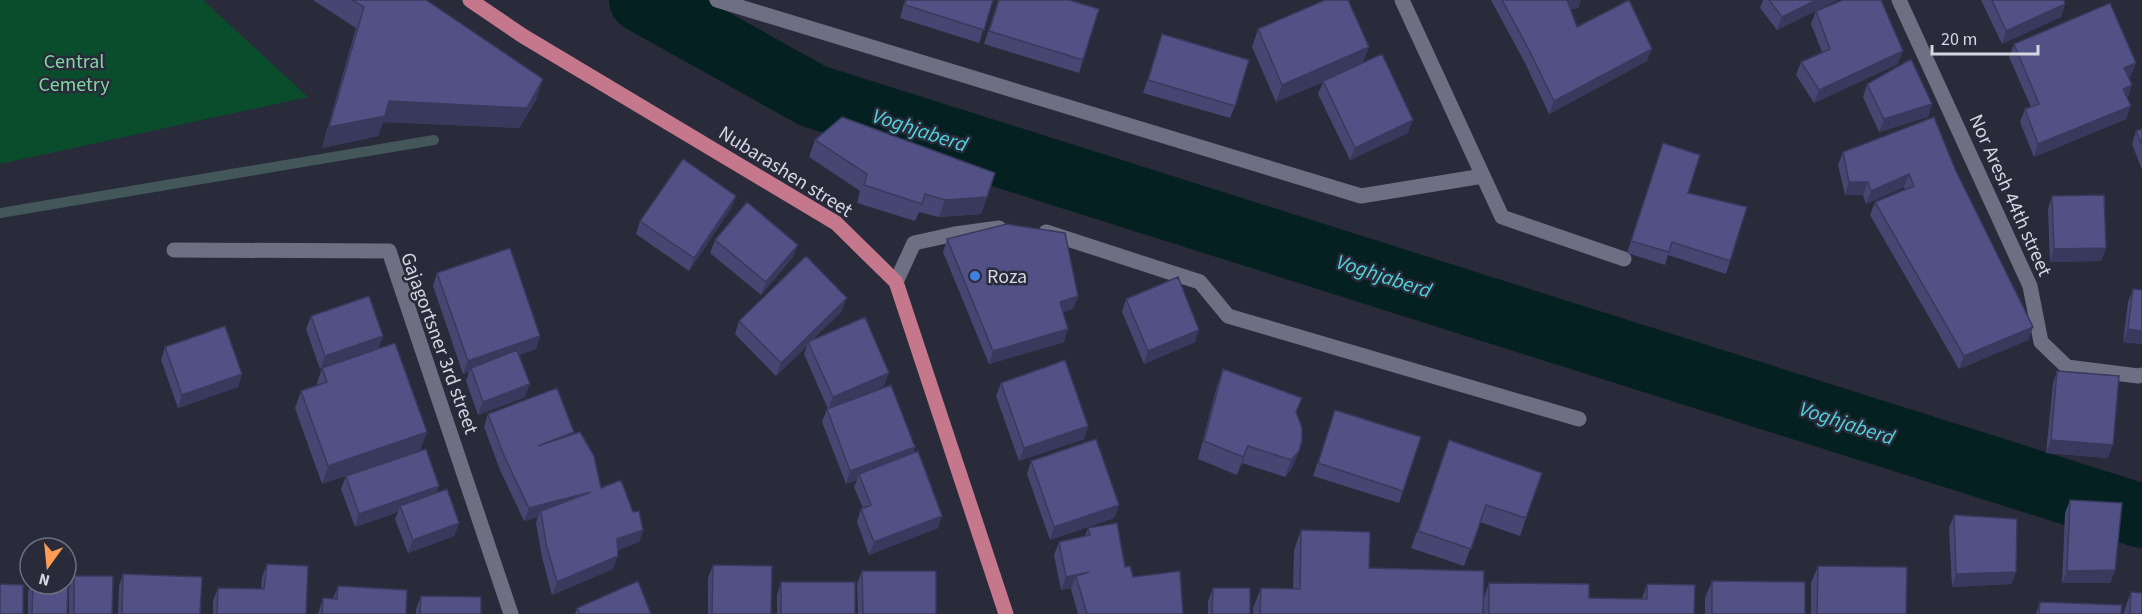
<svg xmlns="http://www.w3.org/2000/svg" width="2142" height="614" font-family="'Source Sans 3',sans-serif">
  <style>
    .green { fill: #0a4d2c }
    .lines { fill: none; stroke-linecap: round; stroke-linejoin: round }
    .stream { stroke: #43575b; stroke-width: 10 }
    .river { stroke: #042021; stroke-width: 64 }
    .minor { stroke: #6e6f83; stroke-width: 15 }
    .major { stroke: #c5778c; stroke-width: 15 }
    .wall { fill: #464672 }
    .shaded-wall { fill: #39395d }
    .building { fill: #515185; stroke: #39395d; stroke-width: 1.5 }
    .shop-dot { fill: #3f7fe0; stroke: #292a3a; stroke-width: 2 }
    .labels { text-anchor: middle; stroke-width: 5; stroke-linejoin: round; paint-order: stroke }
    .park-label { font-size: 20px; fill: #7fd7a1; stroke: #292a3a }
    .street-label { font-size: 20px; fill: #d5d6e1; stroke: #292a3a }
    .poi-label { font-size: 20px; fill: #d5d6e1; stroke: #292a3a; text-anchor: start }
    .water-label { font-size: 21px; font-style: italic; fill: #4fd5db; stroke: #292a3a }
  </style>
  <rect width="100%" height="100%" fill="#292a3a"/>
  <path class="green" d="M0,0H203L308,97L0,164Z"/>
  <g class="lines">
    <path class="stream" d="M0,213L434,140"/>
    <path class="river" d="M641,0L813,96L2142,516"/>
    <path class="minor" d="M717,0L1361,196L1483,176L1502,217L1624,259
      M1402,0L1483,176
      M1899,0L2030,286L2041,342L2067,367L2138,376L2142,375
      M1046,232L1200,282L1228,316L1579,419
      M174,250L389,251L511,614
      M896,282L914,243L955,234L999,228"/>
    <path class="major" d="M470,0L523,36L836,223L896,282L1006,614"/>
  </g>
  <path class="wall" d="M313,0H426L536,100L519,128L383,122L378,136L322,148L356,28Z
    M905,0H993L979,43L900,18Z
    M998,0H1069L1083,60L1079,73L984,44Z
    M1491,0H1581L1578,8L1570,9L1577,27L1647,61L1549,114L1525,63Z
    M1763,0H1837L1777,30L1760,8Z
    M1981,0H2064L2065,4L2061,17L2002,44Z
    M1816,11L1898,64L1814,103L1796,75L1801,62L1822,52L1811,24Z
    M1258,29L1363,62L1408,133L1350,160L1318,94L1323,82L1276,102L1252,47Z
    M1162,34L1235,106L1230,118L1143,93Z
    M2014,44L2131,76L2129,77L2126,119L2034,157L2020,122L2025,109L2031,107L2009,57Z
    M1867,84L1932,104L1928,117L1879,132L1863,97Z
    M2142,129V170L2132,144L2136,131Z
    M815,140L987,197L981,214L939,217L919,212L915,221L857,203L860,191L809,157Z
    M1843,152L1955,169L2033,327L2028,340L1959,369L1870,215L1875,202L1905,190L1904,187L1866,204L1863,195H1845L1838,165Z
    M1659,156L1688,193L1730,261L1726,274L1668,255L1665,265L1627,253Z
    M736,196L731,208L689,271L636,234L640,221Z
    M2052,196L2106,248L2101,261L2050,262L2048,209Z
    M947,239L1078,296L1073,309L1063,312L1064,342L989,364L943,252Z
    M715,240L793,257L761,295L710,253Z
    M437,273L540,336L536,349L519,355L525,397L478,415L466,381L469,372L463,374L433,286Z
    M2133,289L2142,290V344L2123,342L2128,302Z
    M1126,299L1195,342L1144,364L1122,312Z
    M842,311L813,339L884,386L850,400L915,447L913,453L938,528L869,555L857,522L861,509L863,508L854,487L857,480L846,484L822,422L827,409H828L804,354L807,346L776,376L735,334L739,321Z
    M311,316L383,336L378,349L427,432L420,450L322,484L295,408L301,391L316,386L322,368L320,369L306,329Z
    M165,347L242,374L238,387L178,408L161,360Z
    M1223,369L1296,412L1299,451L1292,468L1285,477L1242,463L1237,475L1198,459L1217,386Z
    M2057,371L2108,458L2046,453L2053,383Z
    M1001,383L1088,426L1084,439L1019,461L996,396Z
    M1335,410L1403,491L1399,503L1313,476Z
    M488,414L574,432L573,434L601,488L633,512L643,530L639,542L618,550L613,569L552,595L542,557L536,523L538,517L524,521L500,470L484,427Z
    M1449,440L1542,473L1520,536L1480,522L1464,566L1411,548Z
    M1031,461L1119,505L1114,518L1050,540L1027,474Z
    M346,476L437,493L459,523L454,536L408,553L395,519L398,512L355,527L341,489Z
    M2070,500L2115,570L2110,583H2062L2065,513Z
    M1954,515L2016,572L2011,584L1952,587L1949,528Z
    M1088,528L1125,567L1133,577L1183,614H1078L1071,589V588L1061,590L1054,555L1059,542L1085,536Z
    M1301,530L1369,568L1483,600L1489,583L1589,598L1642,599L1647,584L1694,614H1253V608L1261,588L1293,589L1294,550Z
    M267,564L306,614H213V601L218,588L261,589L262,577Z
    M713,565L771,614H708V578Z
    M1818,566L1906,614H1811V583Z
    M862,571L936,614H858L857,584Z
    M123,574L200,614H118L119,586Z
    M74,576L112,614H69V588Z
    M1712,581L1805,614H1705V598Z
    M781,582L855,614H777V595Z
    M31,584H66L67,614H28V592Z
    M338,586L406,614H318L323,598L333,599Z
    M1213,588L1250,614H1208V601Z
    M2131,592L2142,614H2123Z
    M421,596L481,614H416V609Z
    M2040,602L2121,614H2036Z
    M577,608L651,614H575Z"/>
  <path class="shaded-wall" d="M1566,0H1581L1578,8L1561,12Z
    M1816,0H1837L1777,30L1782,17Z
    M2065,4L2061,17L2002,44L2006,31Z
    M1369,47L1362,65L1276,102L1282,85Z
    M1652,49L1647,61L1549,114L1554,101Z
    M1903,51L1898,64L1814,103L1819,90Z
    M2136,63L2131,76L2120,81L2124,68Z
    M543,79L536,100L519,128L383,122L378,136L322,148L329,127L389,101Z
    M2132,85L2128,98L2118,102L2123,89Z
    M1932,104L1928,117L1879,132L1884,119Z
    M2131,106L2126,119L2034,157L2038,144Z
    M1413,120L1408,133L1350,160L1355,148Z
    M1909,174L1904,187L1866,204L1871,191Z
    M1849,182H1868L1863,195H1845Z
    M736,196L731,208L689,271L694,258Z
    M987,197L981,214L939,217L945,200Z
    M798,245L793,257L761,295L766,282Z
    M2106,248L2101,261L2050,262L2054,249Z
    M1078,296L1073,309L1055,315L1060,302Z
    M847,298L842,311L809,343L808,342L807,346L776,376L781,363Z
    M2033,327L2028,340L1959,369L1964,356Z
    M1068,329L1064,342L989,364L993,351Z
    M2128,329L2142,331V344L2123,342Z
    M1199,330L1195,342L1144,364L1148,351Z
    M383,336L378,349L320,369L325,356Z
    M540,336L536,349L472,371L471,368L469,372L463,374L468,361Z
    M889,373L884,386L828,410L833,397Z
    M242,374L238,387L178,408L182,395Z
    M530,384L525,397L478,415L483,402Z
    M1088,426L1084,439L1019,461L1024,448Z
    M427,432L420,450L322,484L328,466Z
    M574,432L569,444L538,446Z
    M2051,440L2113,445L2108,458L2046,453Z
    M1248,446L1242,463L1237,475L1243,457Z
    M915,447L911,459L859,474L857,480L846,484L850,471Z
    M1299,451L1292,468L1285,477L1291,460Z
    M439,486L435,499L400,506L398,512L355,527L359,514Z
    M591,492L541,511L538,517L524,521L529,508Z
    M1119,505L1114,518L1050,540L1054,527Z
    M942,516L938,528L869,555L874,542Z
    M459,523L454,536L408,553L413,540Z
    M643,530L639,542L613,552L617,539Z
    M618,556L613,569L552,595L557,582Z
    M2115,570L2110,583H2062L2067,571Z
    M1089,572L1076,576L1071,588L1061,590L1066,577Z
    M2016,572L2011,584L1952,587L1956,574Z"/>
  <path class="building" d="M352,0H426L543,79L527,108L389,101L385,116L329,127L364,7Z
    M906,0H993L984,30L905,5Z
    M999,0H1069L1099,9L1083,60L989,31Z
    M1325,0H1348L1369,47L1282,85L1258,29Z
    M1502,0H1567L1577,27L1629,0L1652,49L1554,101L1529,50Z
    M1769,0H1816L1782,17Z
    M1843,0H1881L1903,51L1819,90L1801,62L1830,49L1816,11Z
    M1992,0H2064L2065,4L2006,31Z
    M2110,3L2136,63L2124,68L2132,85L2123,89L2131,106L2038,144L2025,109L2039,104L2014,44Z
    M1162,34L1249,60L1235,106L1148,80Z
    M1382,54L1413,120L1355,148L1323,81Z
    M1911,59L1932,104L1884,119L1867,84Z
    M842,117L995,173L987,197L945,200L925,194L922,204L864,185L867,174L815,140Z
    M1934,117L1955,169L2033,327L1964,356L1875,202L1914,186L1909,174L1871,191L1868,182H1849L1843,152Z
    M2142,129V145L2136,131Z
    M1663,143L1700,155L1688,193L1747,207L1730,261L1672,242L1669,252L1631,241Z
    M683,159L736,196L694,258L640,221Z
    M2104,195L2106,248L2054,249L2052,196Z
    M747,202L798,245L766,282L715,240Z
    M1007,224L1065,233L1078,296L1060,302L1068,329L993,351L947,239Z
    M510,248L540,336L468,361L437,273Z
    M806,256L847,298L781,363L739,321Z
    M1178,277L1199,330L1148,351L1126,299Z
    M2133,289L2142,290V331L2128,329Z
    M369,296L383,336L325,356L311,316Z
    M865,317L889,373L833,397L808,342Z
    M225,326L242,374L182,395L165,347Z
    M395,343L427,432L328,466L301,391L327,382L322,368Z
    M517,350L530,384L483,402L471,368Z
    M1065,360L1088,426L1024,448L1001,383Z
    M1223,369L1302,398L1296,412L1302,428V440L1299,451L1291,460L1248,446L1243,457L1204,441Z
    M2057,371L2119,376L2113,445L2051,440Z
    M891,385L915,447L850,471L827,409Z
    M557,388L574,432L538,446L580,432L594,456L601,488L621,480L633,512L639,511L643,530L617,539L618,556L557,582L546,544L541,511L591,492L529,508L505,458L488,414Z
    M1335,410L1421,437L1403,491L1318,463Z
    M1096,439L1119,505L1054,527L1031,461Z
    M1449,440L1542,473L1526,518L1486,505L1471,549L1418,531Z
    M426,449L439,486L359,514L346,476Z
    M918,451L942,516L874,542L861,509L871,505L859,474Z
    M447,489L459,523L413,540L400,506Z
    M2070,500L2122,503L2115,570L2067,571Z
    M1954,515L2017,519L2016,572L1956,574Z
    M1117,523L1125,567L1130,566L1133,577L1180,571L1183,614H1087L1076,576L1089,572L1066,577L1059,542L1090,535L1088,528Z
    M1301,530L1370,532L1369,568L1484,571L1483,614H1260L1261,588L1300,589Z
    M267,564L308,566L306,614H217L218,588L264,589Z
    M713,565L772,566L771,614H712Z
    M1818,566L1907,567L1906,614H1817Z
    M862,571H936V614H863Z
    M123,574L202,577L200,614H122Z
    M74,576H113L112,614H74Z
    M66,580H68L67,614H32L33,584H66Z
    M638,581L651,614H580L577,608Z
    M1712,581L1805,582V614H1712Z
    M781,582H855V614H781Z
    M1489,583L1589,584V598L1647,599V584L1695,585L1694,614H1489Z
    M0,584L23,585V614H0Z
    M338,586L407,590L406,614H322L323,598L337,599Z
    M1213,588H1250V614H1212Z
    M2131,592L2142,593V614H2130Z
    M421,596L481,597V614H420Z
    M2040,602L2122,605L2121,614H2039Z"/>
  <circle class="shop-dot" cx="975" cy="276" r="6"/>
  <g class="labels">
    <g class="park-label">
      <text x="74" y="68">Central<tspan x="74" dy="23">Cemetry</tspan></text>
    </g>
    <g class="street-label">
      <text transform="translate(786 171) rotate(32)" y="7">Nubarashen street</text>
      <text transform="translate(2011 195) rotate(66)" y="7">Nor Aresh 44th street</text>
      <text transform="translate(440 343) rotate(70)" y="7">Gajagortsner 3rd street</text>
    </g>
    <g class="poi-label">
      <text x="987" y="283">Roza</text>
    </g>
    <g class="water-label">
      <text transform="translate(920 130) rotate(18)" y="7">Voghjaberd</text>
      <text transform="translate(1384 276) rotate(18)" y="7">Voghjaberd</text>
      <text transform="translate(1847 423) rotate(18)" y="7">Voghjaberd</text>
    </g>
  </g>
  <g transform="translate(48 566) rotate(195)"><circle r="28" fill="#292a3a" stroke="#6e6f7d" stroke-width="1.5"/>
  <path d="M0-4.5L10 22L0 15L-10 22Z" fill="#fc9d53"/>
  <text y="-9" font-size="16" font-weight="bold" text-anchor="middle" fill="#d5d6e1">N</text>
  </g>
  <path d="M1932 45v9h106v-9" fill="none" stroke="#d5d6e1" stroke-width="3"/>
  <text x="1941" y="45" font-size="18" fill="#d5d6e1" stroke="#292a3a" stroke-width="4.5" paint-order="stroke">20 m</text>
</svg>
